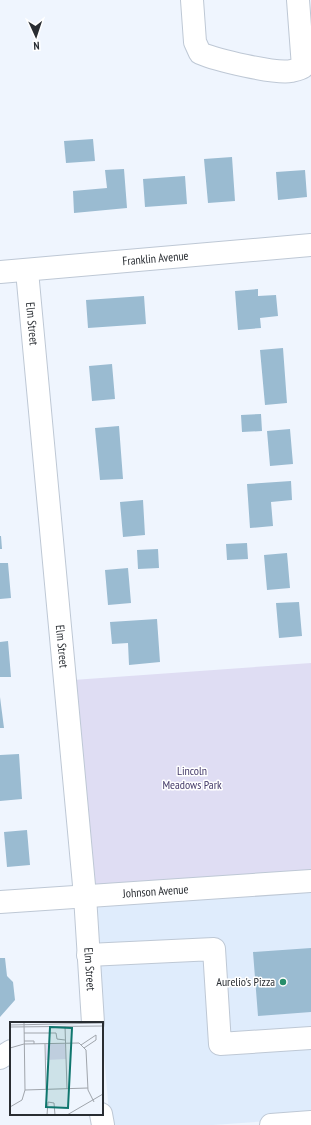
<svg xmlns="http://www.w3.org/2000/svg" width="311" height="1125" font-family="'PT Sans Narrow',sans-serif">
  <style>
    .built { fill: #dfecfc }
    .green { fill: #dfddf3 }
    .building { fill: #9abbd1 }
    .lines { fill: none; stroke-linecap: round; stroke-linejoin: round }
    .minor-casing { stroke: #bec8d5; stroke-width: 24 }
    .major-casing { stroke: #bec8d5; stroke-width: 24 }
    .minor { stroke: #fff; stroke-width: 22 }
    .major { stroke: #fff; stroke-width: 22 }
    .poi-dot { fill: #278e6a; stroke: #fff; stroke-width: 1.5 }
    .labels { text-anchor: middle; stroke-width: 3; stroke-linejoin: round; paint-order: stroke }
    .street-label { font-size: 12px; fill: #292d32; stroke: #fff }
    .park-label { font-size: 12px; fill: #443b69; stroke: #fff }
    .poi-label { font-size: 12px; fill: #292d32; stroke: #fff; text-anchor: end }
    .inset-road { fill: none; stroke: #a0a5ac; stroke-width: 1 }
    .view { fill: #0f766e; fill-opacity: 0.15; stroke: #0f766e; stroke-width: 2 }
    .inset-edge { fill: none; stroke: #292d32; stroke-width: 2 }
  </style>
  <rect width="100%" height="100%" fill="#eff5fe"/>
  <path class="built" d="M311,887V1118L213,1125H110L91,902Z"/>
  <path class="green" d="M311,663V875L88,891L73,680Z"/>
  <path class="building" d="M93,139L95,161L66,163L64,141Z
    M232,157L235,201L208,203L204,159Z
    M124,169L127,208L74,213L73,191L107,188L105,170Z
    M305,170L307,197L278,200L276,172Z
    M185,176L187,204L145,207L143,179Z
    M258,289V296L276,295L278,316L260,318L261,328L238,330L235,291Z
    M144,296L146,324L88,328L86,300Z
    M283,348L287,403L265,405L260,350Z
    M112,364L115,399L92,401L89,366Z
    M261,414L262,431L242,432L241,415Z
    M119,426L123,479L100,480L95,428Z
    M290,429L293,464L270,466L267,431Z
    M291,481L292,500L271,502L273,526L250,528L247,484Z
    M143,500L145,535L123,537L120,502Z
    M0,536H1L2,549H0Z
    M247,543L248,559L227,560L226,544Z
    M158,549L159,568L138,569L137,550Z
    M287,553L290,588L267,590L264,555Z
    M0,563H8L11,598L0,599Z
    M128,568L131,603L108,605L105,570Z
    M299,602L302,636L279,638L276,603Z
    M157,619L160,662L129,665L128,643L112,644L110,622Z
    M8,641L11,677H0V642Z
    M0,697L4,728H0Z
    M19,754L22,799L0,801V755Z
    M27,830L30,865L7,867L4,832Z
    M311,948V1012L258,1016L253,952Z
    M0,958H5L7,976L13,982L15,1000L0,1017Z"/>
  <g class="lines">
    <g class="minor-casing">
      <g id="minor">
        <path d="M192,0L195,42L200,53C216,60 275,74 291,71C295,70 300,69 303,67L298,0"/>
        <path id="s1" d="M27,271L85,896L93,1023"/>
        <path id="s2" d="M0,272L311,245"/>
        <path id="s3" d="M0,902L311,881"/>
        <path d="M88,955L214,949L220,1044L311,1038"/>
        <path d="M0,1058L11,1051"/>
        <path d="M101,1114L103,1125"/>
      </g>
    </g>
    <g class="major-casing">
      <path id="major" d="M271,1125L311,1122"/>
    </g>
    <use href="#minor" class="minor"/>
    <use href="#major" class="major"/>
  </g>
  <circle class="poi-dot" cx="283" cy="982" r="4"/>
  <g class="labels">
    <g class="street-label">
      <text dy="4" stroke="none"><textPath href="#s2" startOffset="156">Franklin Avenue</textPath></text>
      <text dy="4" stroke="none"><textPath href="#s1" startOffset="53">Elm Street</textPath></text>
      <text dy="4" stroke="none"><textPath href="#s1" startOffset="377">Elm Street</textPath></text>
      <text dy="4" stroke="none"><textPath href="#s3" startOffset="156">Johnson Avenue</textPath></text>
      <text dy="4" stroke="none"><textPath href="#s1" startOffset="701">Elm Street</textPath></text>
    </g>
    <g class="park-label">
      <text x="192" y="775">Lincoln<tspan x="192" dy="14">Meadows Park</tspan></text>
    </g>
    <g class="poi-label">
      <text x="275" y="986">Aurelio's Pizza</text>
    </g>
  </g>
  <g transform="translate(10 1022)">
    <rect width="93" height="93" fill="#eff5fe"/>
    <path d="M36,22H55L56,37L36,38Z" fill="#dfddf3"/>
    <path class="inset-road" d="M14,0L15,68M0,3L93,1M55,4L57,67M0,5L93,4M14,11H46L47,17L55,18M14,19H24V22M35,22L36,67M71,23L86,13V18L74,26M0,26L14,22L69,21L76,28L78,68L84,80M0,85L12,78L15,68L78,66M37,93L38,80L44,81L45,93M57,93L93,72"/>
    <path class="view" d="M40,5L62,6L58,86L36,85Z"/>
    <rect width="93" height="93" class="inset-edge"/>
  </g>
  <g transform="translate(36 36) rotate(177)" stroke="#ffffff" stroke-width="3" paint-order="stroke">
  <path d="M0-3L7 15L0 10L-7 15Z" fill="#292d32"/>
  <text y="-6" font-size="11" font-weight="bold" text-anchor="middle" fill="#292d32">N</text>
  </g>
</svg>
